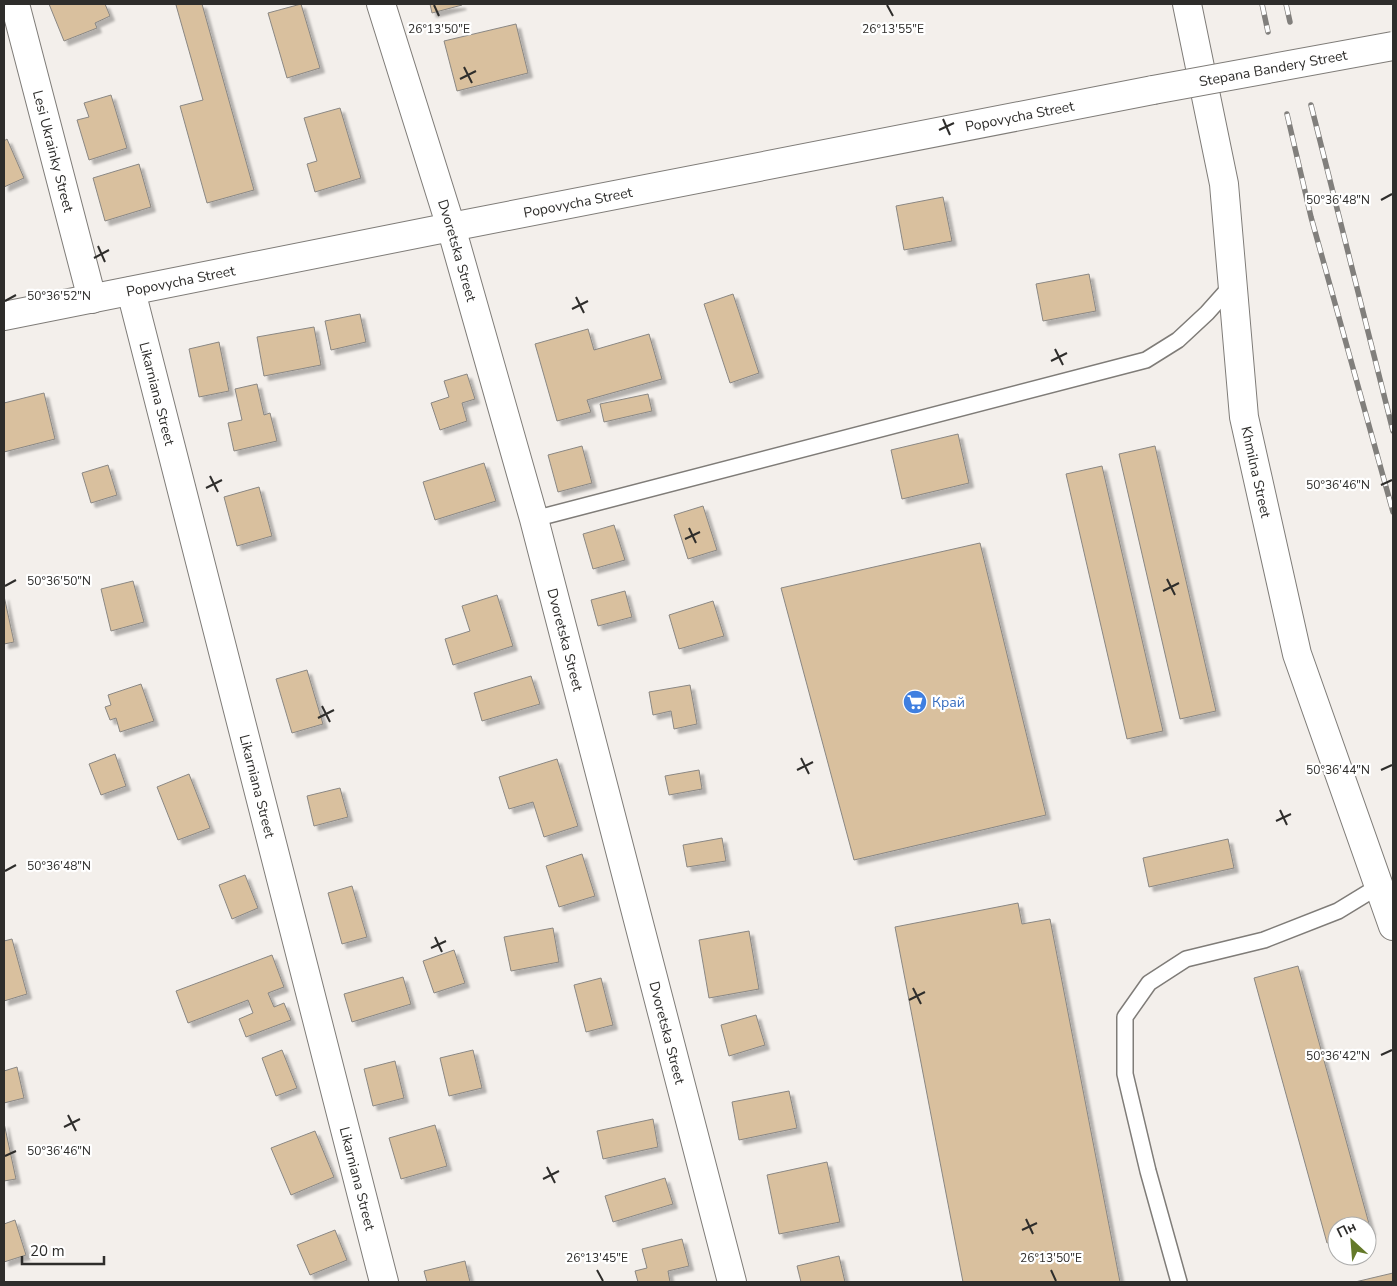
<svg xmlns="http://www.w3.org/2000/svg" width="1397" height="1286" font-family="'Nunito Sans',sans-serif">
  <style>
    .building { fill: #d9c09e; stroke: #8a8783; filter: url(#shadow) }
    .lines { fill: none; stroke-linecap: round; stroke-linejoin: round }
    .lane-casing { stroke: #7f7c78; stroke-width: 18 }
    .street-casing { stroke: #7f7c78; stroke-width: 30 }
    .secondary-casing { stroke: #7f7c78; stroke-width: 30 }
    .lane { stroke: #fff; stroke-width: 15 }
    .street { stroke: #fff; stroke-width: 28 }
    .secondary { stroke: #fff; stroke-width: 28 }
    .rail-casing { stroke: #817f7c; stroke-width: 5.5 }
    .rail { stroke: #fff; stroke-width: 4; stroke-dasharray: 11; stroke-linecap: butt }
    .secondary-bridge-casing { stroke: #7f7c78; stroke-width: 30; stroke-linecap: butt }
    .secondary-bridge { stroke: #fff; stroke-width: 28 }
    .ticks { fill: none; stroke: #2e2d2b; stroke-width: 2 }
    .labels { text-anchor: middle; stroke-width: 4.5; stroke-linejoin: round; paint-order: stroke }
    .street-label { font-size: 14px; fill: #2e2d2b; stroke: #fff }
    .shop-label { font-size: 14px; fill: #366cbe; stroke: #fff; text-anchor: start }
    .ticks-label { font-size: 12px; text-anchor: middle; fill: #2e2d2b; stroke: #fff; stroke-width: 4.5; stroke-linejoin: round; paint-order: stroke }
  </style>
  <defs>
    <filter id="shadow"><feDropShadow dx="4.5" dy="4.5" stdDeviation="1" flood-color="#0004"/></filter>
  </defs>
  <rect width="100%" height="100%" fill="#f3efeb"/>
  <path class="building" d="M49,4H105L110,16L95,23L97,28L64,41Z
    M179,4H202L254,190L207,203L180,106L203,100L176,5Z
    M301,4L320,68L287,78L268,13Z
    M430,4H461L462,5L432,13Z
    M516,24L528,73L457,91L444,41Z
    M111,95L127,148L89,160L77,120L89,117L84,103Z
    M340,108L361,178L315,192L307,164L317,161L304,118Z
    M7,139L24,178L4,187V141Z
    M139,164L151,207L105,221L93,178Z
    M943,197L952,241L904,250L896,206Z
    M1089,274L1096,311L1043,321L1036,284Z
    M733,294L759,373L730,383L704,304Z
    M360,314L366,342L331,350L325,321Z
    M314,327L321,365L264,376L257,337Z
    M588,329L594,350L649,334L662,379L587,400L591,412L557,421L535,344Z
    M219,342L229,391L199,397L189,349Z
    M467,374L475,399L462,403L467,421L440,430L431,403L449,397L444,381Z
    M257,384L264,415L270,413L277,441L234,451L228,423L242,420L235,389Z
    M44,393L55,439L4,452V403Z
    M648,394L652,411L604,422L600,404Z
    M958,434L969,483L902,499L891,450Z
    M582,446L592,483L558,492L548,455Z
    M1155,446L1216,711L1180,719L1119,454Z
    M484,463L496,501L435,520L423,482Z
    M108,465L117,495L91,503L82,473Z
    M1102,466L1163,731L1127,739L1066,474Z
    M259,487L272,536L237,546L224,497Z
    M703,506L717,550L688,559L674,515Z
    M614,525L625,560L593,569L583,534Z
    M980,543L1046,815L854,860L781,588Z
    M133,581L144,622L111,631L101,589Z
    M625,591L632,617L598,626L591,600Z
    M497,595L513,646L453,665L445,639L470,631L462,606Z
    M4,596L14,642L4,644Z
    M713,601L724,636L679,649L669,615Z
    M307,670L323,724L292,733L276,679Z
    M531,676L540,704L482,721L474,693Z
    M141,684L154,721L120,732L116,718L110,720L105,707L111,705L108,695Z
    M690,685L697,724L674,729L671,711L653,715L649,692Z
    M115,754L126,786L101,795L89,764Z
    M557,759L578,826L544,837L533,802L509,809L499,777Z
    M699,770L702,789L669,795L665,776Z
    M189,774L210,828L178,840L157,787Z
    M340,788L348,817L314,826L307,796Z
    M722,838L726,861L687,867L683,845Z
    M1228,839L1234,868L1149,887L1143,858Z
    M582,854L595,896L559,907L546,866Z
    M245,875L258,908L232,919L219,885Z
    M352,886L367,937L342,944L328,893Z
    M1018,903L1022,924L1050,919L1120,1282H963L895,927Z
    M553,928L559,962L511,971L504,937Z
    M749,931L759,989L709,998L699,940Z
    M12,939L27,994L4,1001V941Z
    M454,950L465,983L434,993L423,961Z
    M272,955L284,987L268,993L274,1007L284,1003L291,1020L246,1037L239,1019L253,1013L248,1000L188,1023L176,991Z
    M1298,966L1371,1231L1367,1232V1226H1337V1240L1327,1243L1254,978Z
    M403,977L411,1004L352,1022L344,994Z
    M601,978L613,1025L586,1032L574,985Z
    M756,1015L765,1045L729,1056L721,1025Z
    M282,1050L297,1088L276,1096L262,1058Z
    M473,1050L482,1088L449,1096L440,1058Z
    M395,1061L404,1098L373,1106L364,1069Z
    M17,1067L24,1098L4,1103V1071Z
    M789,1091L797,1128L739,1140L732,1102Z
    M653,1119L658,1147L603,1159L597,1131Z
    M4,1123L16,1179L4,1181Z
    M435,1125L447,1166L401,1179L389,1138Z
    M315,1131L334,1177L291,1195L271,1148Z
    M827,1162L840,1222L779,1234L767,1175Z
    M665,1178L673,1204L613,1222L605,1196Z
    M15,1220L26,1255L4,1262V1224Z
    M335,1230L347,1260L310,1275L297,1245Z
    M682,1239L689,1266L668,1271L670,1282H638L635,1271L647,1268L642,1249Z
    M839,1256L845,1282H801L797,1266Z
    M465,1261L470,1282H427L424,1271Z
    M1393,1273V1282H1355Z"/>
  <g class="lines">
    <g class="lane-casing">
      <path id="lane" d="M534,519L1146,360L1178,340L1207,313L1232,285
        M1179,1282L1148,1171L1125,1074V1017L1149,983L1186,959L1264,940L1338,911L1379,886"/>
    </g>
    <g class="street-casing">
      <g id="street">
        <path id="s1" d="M15,4L92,299"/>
        <path id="s2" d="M381,4L451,227L534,519L732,1282"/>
        <path id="s3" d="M1187,4L1224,184L1244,417L1297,654L1393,926"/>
        <path id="s4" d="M131,291L384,1282"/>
      </g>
    </g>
    <g class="secondary-casing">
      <g id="secondary">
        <path id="s5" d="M4,316L451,227L1153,90"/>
      </g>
    </g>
    <use href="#lane" class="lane"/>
    <use href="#street" class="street"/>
    <use href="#secondary" class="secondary"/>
    <g class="rail-casing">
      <path id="rail" d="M1262,4L1268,32
        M1286,4L1290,22
        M1311,105L1393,431
        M1287,114L1311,217L1393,512"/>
    </g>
    <use href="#rail" class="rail"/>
    <g class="secondary-bridge-casing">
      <g id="secondary-bridge">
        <path id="s6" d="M1153,90L1393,46"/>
      </g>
    </g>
    <use href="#secondary-bridge" class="secondary-bridge"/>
  </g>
  <path class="ticks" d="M434,5L439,16M887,5L893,16M464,67L472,83M460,79L476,71M943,119L950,135M939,130L954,123M1381,200L1392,194M98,246L105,262M94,258L109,250M576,297L584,313M5,301L16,295M572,309L588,301M1055,349L1063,365M1051,361L1067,353M210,476L218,492M1381,485L1392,480M206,488L222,480M689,528L696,543M685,539L700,532M1167,579L1175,595M5,586L16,580M1163,591L1179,583M322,706L330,722M318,718L334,710M801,758L809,774M797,770L813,762M1381,770L1392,765M1280,810L1287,825M1276,821L1291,814M5,871L16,865M435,937L442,952M431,948L446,941M913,988L921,1004M909,1000L925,992M1381,1055L1392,1050M68,1115L76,1131M64,1127L80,1119M5,1156L16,1151M547,1167L555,1183M543,1179L559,1171M1026,1219L1033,1234M1022,1230L1037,1223M597,1270L603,1281M1051,1270L1056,1281"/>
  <defs>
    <g id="supermarket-disc" transform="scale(1.25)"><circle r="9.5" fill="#3f7fe0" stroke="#fff"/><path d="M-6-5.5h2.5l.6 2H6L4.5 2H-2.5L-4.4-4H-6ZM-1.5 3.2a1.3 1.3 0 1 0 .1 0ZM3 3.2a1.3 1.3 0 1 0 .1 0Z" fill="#fff"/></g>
  </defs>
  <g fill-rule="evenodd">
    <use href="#supermarket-disc" x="915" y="702"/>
  </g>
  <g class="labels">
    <g class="street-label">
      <text dy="5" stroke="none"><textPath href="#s6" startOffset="122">Stepana Bandery Street</textPath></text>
      <text dy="5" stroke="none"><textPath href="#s5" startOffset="1035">Popovycha Street</textPath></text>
      <text dy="5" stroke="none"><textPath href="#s1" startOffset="152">Lesi Ukrainky Street</textPath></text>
      <text dy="5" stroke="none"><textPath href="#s5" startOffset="585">Popovycha Street</textPath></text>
      <text dy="5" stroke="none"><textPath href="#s2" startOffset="258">Dvoretska Street</textPath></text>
      <text dy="5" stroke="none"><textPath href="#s5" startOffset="180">Popovycha Street</textPath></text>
      <text dy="5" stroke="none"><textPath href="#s4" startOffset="106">Likarniana Street</textPath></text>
      <text dy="5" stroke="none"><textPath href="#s3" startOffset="474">Khmilna Street</textPath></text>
      <text dy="5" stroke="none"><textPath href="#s2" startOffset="662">Dvoretska Street</textPath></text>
      <text dy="5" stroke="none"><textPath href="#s4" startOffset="511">Likarniana Street</textPath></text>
      <text dy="5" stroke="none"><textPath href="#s2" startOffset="1068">Dvoretska Street</textPath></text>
      <text dy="5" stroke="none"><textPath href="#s4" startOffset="916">Likarniana Street</textPath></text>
    </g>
    <g class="shop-label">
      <text x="932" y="707">Край</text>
    </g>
  </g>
  <g class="ticks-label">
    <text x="439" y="33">26°13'50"E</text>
    <text x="893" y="33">26°13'55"E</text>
    <text x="1338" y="204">50°36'48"N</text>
    <text x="59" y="300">50°36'52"N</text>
    <text x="1338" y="489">50°36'46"N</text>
    <text x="59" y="585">50°36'50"N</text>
    <text x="1338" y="774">50°36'44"N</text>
    <text x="59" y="870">50°36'48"N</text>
    <text x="1338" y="1060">50°36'42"N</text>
    <text x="59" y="1155">50°36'46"N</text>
    <text x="597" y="1262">26°13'45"E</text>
    <text x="1051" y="1262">26°13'50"E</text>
  </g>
  <rect width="1397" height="1286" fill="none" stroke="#2e2d2b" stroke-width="10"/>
  <g transform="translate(1352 1241) rotate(334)"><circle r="24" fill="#ffffff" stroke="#ababaa"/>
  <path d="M0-4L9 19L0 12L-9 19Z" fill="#647929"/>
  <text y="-8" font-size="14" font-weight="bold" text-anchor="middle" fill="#2e2d2b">Пн</text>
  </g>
  <path d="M22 1256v8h82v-8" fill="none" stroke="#2e2d2b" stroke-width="2.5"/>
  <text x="30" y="1256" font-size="15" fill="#2e2d2b" stroke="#ffffff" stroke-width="4" paint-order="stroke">20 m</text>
</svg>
